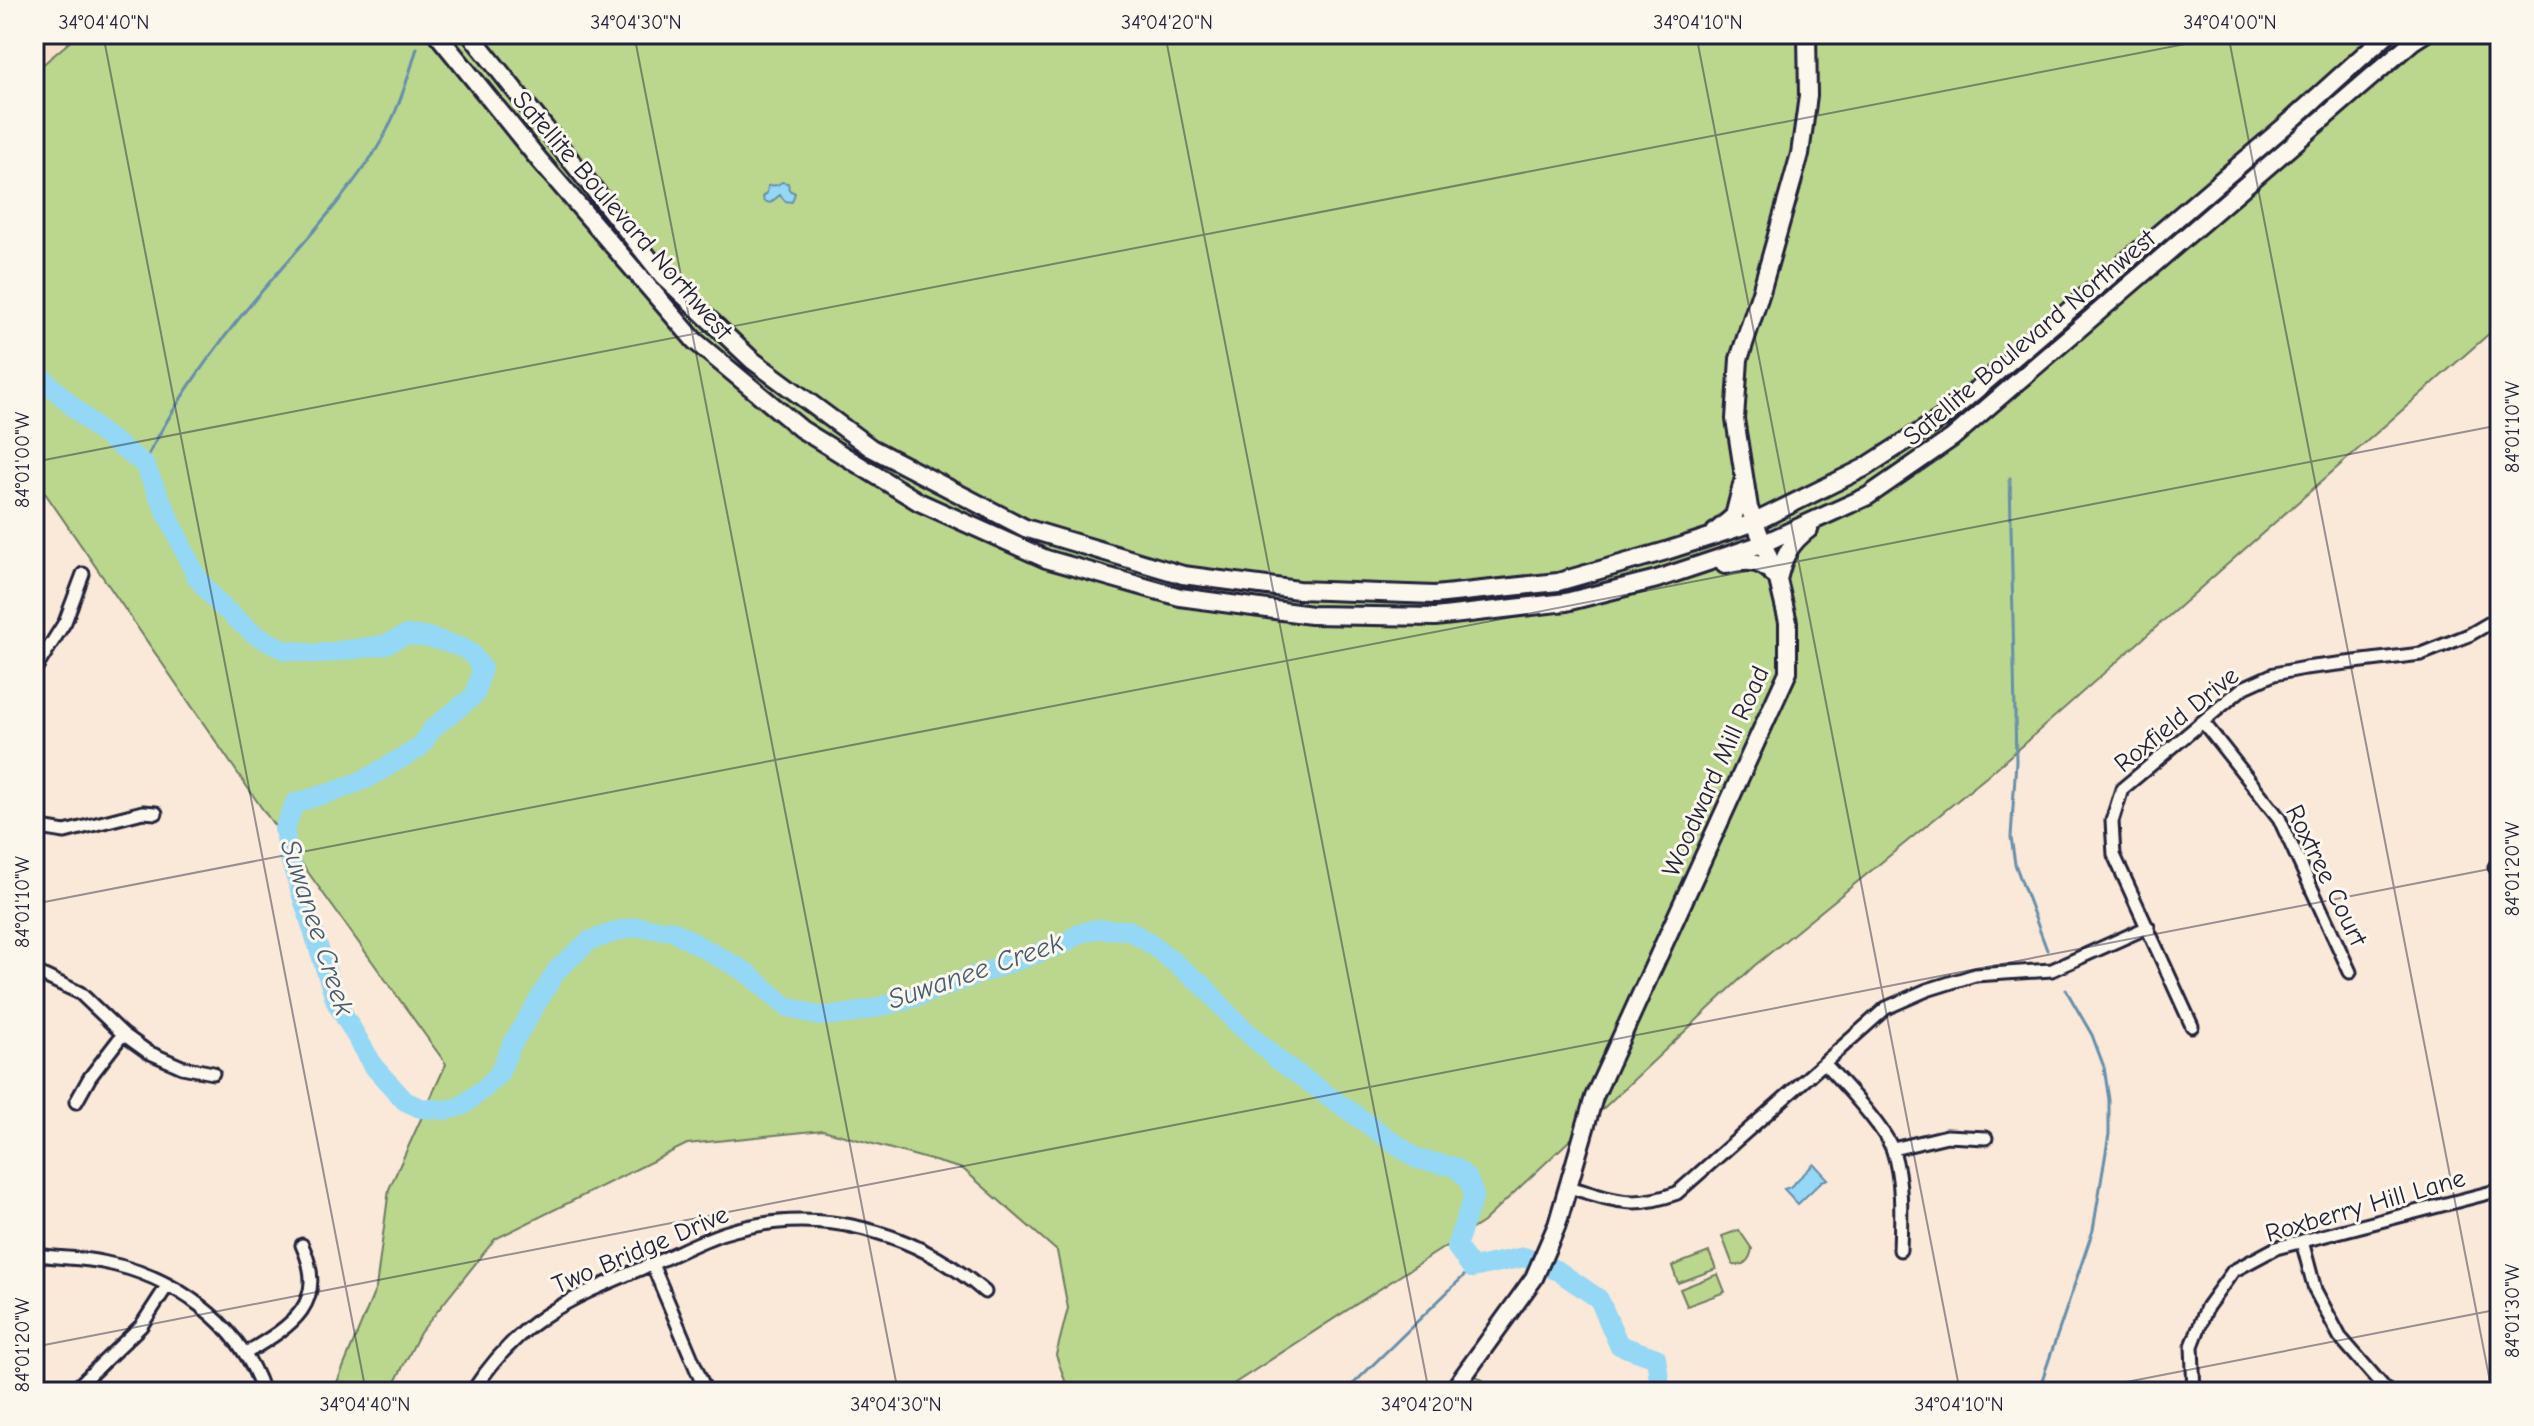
<svg xmlns="http://www.w3.org/2000/svg" width="2534" height="1426" font-family="'Comic Neue',sans-serif">
  <style>
    .built { fill: #f9deca }
    .green { fill: #bbd68d; stroke: #6e7c64; stroke-width: 2 }
    .water { fill: #94d8f6; stroke: #668fab; stroke-width: 2 }
    .lines { fill: none; stroke-linecap: round; stroke-linejoin: round }
    .stream { stroke: #668fab; stroke-width: 3 }
    .river { stroke: #94d8f6; stroke-width: 20 }
    .street-casing { stroke: #22223b; stroke-width: 17 }
    .secondary-casing { stroke: #22223b; stroke-width: 22 }
    .street { stroke: #fbf7ec; stroke-width: 11 }
    .secondary { stroke: #fbf7ec; stroke-width: 16 }
    .ticks { fill: none; stroke: #22223b; stroke-width: 2; stroke-opacity: 0.45 }
    .labels { text-anchor: middle; stroke-width: 6; stroke-linejoin: round; paint-order: stroke }
    .street-label { font-size: 26px; fill: #22223b; stroke: #fbf7ec }
    .water-label { font-size: 28px; font-style: italic; fill: #445973; stroke: #fbf7ec }
    .neatline { fill: none; stroke: #22223b; stroke-width: 3 }
    .ticks-label { font-size: 20px; text-anchor: middle; fill: #22223b }
  </style>
  <rect width="100%" height="100%" fill="#fae8d8"/>
  <filter id="ink" filterUnits="userSpaceOnUse"><feTurbulence type="fractalNoise" baseFrequency=".0125" numOctaves="2"/><feDisplacementMap in="SourceGraphic" scale="16" xChannelSelector="R" yChannelSelector="G"/><feConvolveMatrix kernelMatrix="1 2 1 2 8 2 1 2 1" color-interpolation-filters="sRGB"/></filter>
  <g filter="url(#ink)">
    <path class="built" d="M34,34H79L34,72Z"/>
    <path class="green" d="M79,34H2500V324L1985,778L1754,966L1483,1222L1221,1392H1069L1056,1355L1068,1308L1057,1251L963,1169L823,1130L687,1144L495,1239L420,1333L390,1392H333L376,1288L389,1189L446,1064L261,807L34,477V72Z
      M1739,1230L1752,1249C1750,1260 1744,1267 1733,1265L1722,1236Z
      M1709,1252L1716,1269L1678,1283L1672,1266Z
      M1718,1274L1725,1292L1687,1306L1680,1289Z
      M1472,1373L1490,1385L1492,1392H1459Z"/>
    <path class="water" d="M782,182L788,183L789,190L795,193L792,202L785,201L780,195L770,203L764,201L763,197L767,193L768,186L777,185Z
      M1814,1164L1828,1179L1822,1181L1798,1204L1784,1189L1790,1187Z"/>
    <g class="lines">
      <path class="stream" d="M144,464C168,413 202,365 237,321C283,264 335,212 376,150C395,120 407,82 417,48
        M2010,478L2016,761L2011,837L2015,864L2047,950
        M1345,1392L1472,1268
        M2038,1392L2093,1230L2109,1134V1100L2104,1067L2092,1035L2066,990"/>
      <path class="river" d="M34,370L98,430L144,464L196,576L218,603L254,634L284,650L317,654L384,645L406,635L428,637L461,647L472,654L482,668L475,695L433,728L419,748L366,779L336,791L295,803L284,829L289,855L336,1002L375,1068L405,1101L420,1108L446,1110L462,1106L487,1086L499,1074L512,1044L557,970L589,941L621,930L637,927L673,931L746,972L786,1006L818,1016L849,1014L907,1000L1063,944L1079,934L1095,929L1129,930L1155,947L1205,987L1233,1019L1278,1060L1417,1159L1455,1167L1468,1179L1474,1195L1456,1246L1472,1268L1524,1257L1558,1271L1599,1299L1619,1345L1656,1358L1661,1392"/>
      <g class="street-casing">
        <path id="street" d="M34,671L65,622L83,574
          M2203,722L2279,818L2350,972
          M34,827L65,832L143,812L156,813
          M2495,867L2500,859
          M34,971L80,993L123,1034L148,1052L182,1067L213,1073
          M2192,1026L2114,855L2112,821L2122,789L2243,688L2274,674L2305,668L2421,654L2469,635L2500,617
          M1824,1063C1842,1082 1885,1128 1893,1151C1903,1182 1901,1218 1900,1250
          M76,1102L90,1077L123,1034
          M1893,1149L1947,1136L1986,1138
          M1569,1187C1614,1200 1631,1210 1677,1193L1886,1008L1927,990L1975,975L2052,970L2148,927
          M2302,1241L2315,1290L2340,1337L2388,1392
          M34,1254C56,1259 79,1257 102,1262C172,1275 241,1323 263,1392
          M652,1264L706,1392
          M246,1353C291,1326 329,1304 302,1245
          M72,1392L141,1326L167,1286
          M472,1392C522,1315 572,1298 652,1264C676,1254 699,1241 724,1233C817,1204 913,1230 985,1292
          M837,1392H838
          M2194,1392L2192,1346L2207,1307L2233,1271L2276,1248L2500,1190"/>
      </g>
      <g class="secondary-casing">
        <path id="secondary" d="M437,34L540,161L695,341L801,429L919,502L1046,559L1180,597L1311,615L1435,617L1566,602L1657,579L1762,544L1868,496L1952,438L2413,41L2424,34
          M470,34L663,276L752,360L871,448L1025,528L1183,575L1298,590L1435,595L1558,582L1666,551L1753,523L1864,468L1948,414L2293,119L2387,34
          M1715,532L1734,516L1742,485
          M1725,565C1743,561 1759,558 1773,574
          M1778,580C1783,557 1790,543 1809,529
          M1452,1392L1534,1278L1557,1225L1594,1097L1788,672V622L1778,580L1749,508L1735,419L1739,359L1761,292L1800,154L1808,96L1807,34"/>
      </g>
      <use href="#street" class="street"/>
      <use href="#secondary" class="secondary"/>
    </g>
  </g>
  <path class="ticks" d="M103,34L366,1392M634,34L898,1392M1165,34L1429,1392M1696,34L1960,1392M2228,34L2492,1392M34,462L2237,34M34,904L2500,425M34,1347L2500,867M2075,1392L2500,1309"/>
  <g class="labels">
    <g class="street-label">
      <text transform="translate(623 215) rotate(49)" y="9">Satellite Boulevard Northwest</text>
      <text transform="translate(2029 337) rotate(-40)" y="9">Satellite Boulevard Northwest</text>
      <text transform="translate(2176 719) rotate(-39)" y="9">Roxfield Drive</text>
      <text transform="translate(1715 771) rotate(-66)" y="9">Woodward Mill Road</text>
      <text transform="translate(2327 875) rotate(64)" y="9">Roxtree Court</text>
      <text transform="translate(2365 1205) rotate(-16)" y="9">Roxberry Hill Lane</text>
      <text transform="translate(640 1249) rotate(-23)" y="9">Two Bridge Drive</text>
    </g>
    <g class="water-label">
      <text transform="translate(318 927) rotate(72)" y="10">Suwanee Creek</text>
      <text transform="translate(975 970) rotate(-19)" y="10">Suwanee Creek</text>
    </g>
  </g>
  <rect width="2534" height="1426" fill="none" stroke="#fbf7ec" stroke-width="88"/>
  <rect x="44" y="44" width="2446" height="1338" class="neatline"/>
  <g class="ticks-label">
    <text x="104" y="29">34°04'40"N</text>
    <text x="636" y="29">34°04'30"N</text>
    <text x="1167" y="29">34°04'20"N</text>
    <text x="1698" y="29">34°04'10"N</text>
    <text x="2230" y="29">34°04'00"N</text>
    <text transform="translate(2512 427) rotate(-90)" y="7">84°01'10"W</text>
    <text transform="translate(22 460) rotate(-90)" y="7">84°01'00"W</text>
    <text transform="translate(2512 869) rotate(-90)" y="7">84°01'20"W</text>
    <text transform="translate(22 902) rotate(-90)" y="7">84°01'10"W</text>
    <text transform="translate(2512 1311) rotate(-90)" y="7">84°01'30"W</text>
    <text transform="translate(22 1345) rotate(-90)" y="7">84°01'20"W</text>
    <text x="365" y="1411">34°04'40"N</text>
    <text x="896" y="1411">34°04'30"N</text>
    <text x="1427" y="1411">34°04'20"N</text>
    <text x="1959" y="1411">34°04'10"N</text>
  </g>
</svg>
